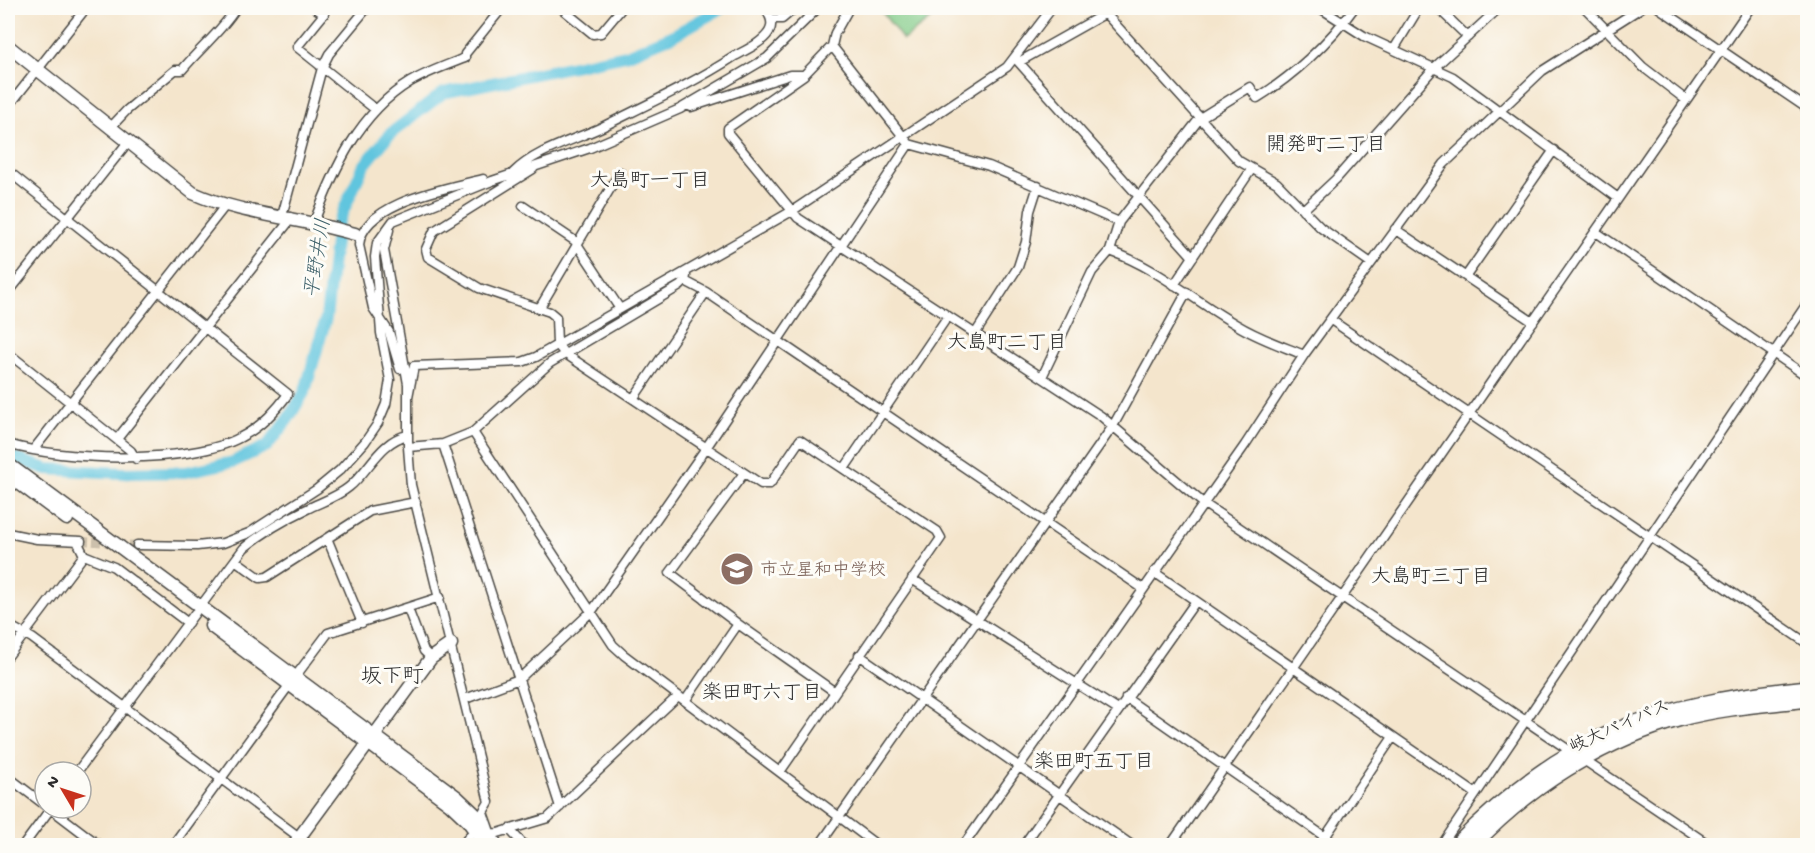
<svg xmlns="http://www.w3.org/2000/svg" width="1815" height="853" font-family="'Gochi Hand','Klee One',sans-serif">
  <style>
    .green { fill: #80ca86; stroke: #567a58; stroke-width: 1.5 }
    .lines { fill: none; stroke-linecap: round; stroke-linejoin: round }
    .river { stroke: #60c5de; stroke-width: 12 }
    .street-tunnel { stroke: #ccc0ac; stroke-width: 8; stroke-dasharray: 8 4; stroke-linecap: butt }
    .street-casing { stroke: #494743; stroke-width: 11 }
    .secondary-casing { stroke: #494743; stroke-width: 15 }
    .highway-casing { stroke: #494743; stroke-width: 18 }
    .street { stroke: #fff; stroke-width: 8 }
    .secondary { stroke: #fff; stroke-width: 12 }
    .highway { stroke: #fff; stroke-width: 15 }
    .labels { text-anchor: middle; stroke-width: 6; stroke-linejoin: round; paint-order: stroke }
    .education-label { font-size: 18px; fill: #785e54; stroke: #fdfcf7; text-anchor: start }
    .street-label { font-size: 18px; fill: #2b2b2b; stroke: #fdfcf7 }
    .neighbourhood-label { font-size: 20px; fill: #2b2b2b; stroke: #fdfcf7 }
    .water-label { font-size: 20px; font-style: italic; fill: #3e616a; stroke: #fdfcf7 }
    .quarter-label { font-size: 21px; fill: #2b2b2b; stroke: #fdfcf7 }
  </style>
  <rect width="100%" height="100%" fill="#fdfcf7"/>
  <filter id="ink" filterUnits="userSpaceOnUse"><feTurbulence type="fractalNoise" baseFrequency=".0167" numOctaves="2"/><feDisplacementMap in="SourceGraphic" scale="12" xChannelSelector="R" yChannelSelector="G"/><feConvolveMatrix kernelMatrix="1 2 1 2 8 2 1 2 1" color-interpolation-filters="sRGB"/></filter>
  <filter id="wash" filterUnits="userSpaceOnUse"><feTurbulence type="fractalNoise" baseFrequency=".008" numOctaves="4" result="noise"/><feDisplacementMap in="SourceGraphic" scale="24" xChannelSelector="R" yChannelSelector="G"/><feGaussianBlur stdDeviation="1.35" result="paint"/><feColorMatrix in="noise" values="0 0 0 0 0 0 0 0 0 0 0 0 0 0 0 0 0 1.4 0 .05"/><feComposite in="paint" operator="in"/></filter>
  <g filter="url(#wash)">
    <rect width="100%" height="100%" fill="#f4e5cc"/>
    <path class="green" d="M879,8H925L932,18L903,40Z"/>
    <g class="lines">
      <path class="river" d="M8,456L47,469L123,473L186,472L233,462L267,446L288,419L305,391L326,318L337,225L363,167L390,134L443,93L626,55L672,36L722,8"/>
    </g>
  </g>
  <g filter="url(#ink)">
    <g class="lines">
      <path class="street-tunnel" d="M81,541L137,545"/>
      <g class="street-casing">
        <path id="street" d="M315,8L324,14L297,47L376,110
          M561,8L593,34L601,33L622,8
          M1320,8L1364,36L1453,77L1618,198
          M1438,8L1468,37
          M1585,8L1643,67L1686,100
          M1659,8L1808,109
          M1105,13L1239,161L1277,183L1321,228L1371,263
          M772,19H782L795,8
          M832,46L909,144L989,166L1119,222
          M1394,49L1419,8
          M1015,58L1193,257
          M1019,62L1115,8
          M804,75L728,128V133L798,218L1101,416L1203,503L1711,846
          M8,107L86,8
          M691,107L790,75H804L832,46L835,33L849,8
          M110,128L127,110L175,70H182C200,48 222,31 236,8
          M533,169L434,231L426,249L428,257L479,288L550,312L556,317L557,344L564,353L761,484H770L800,440L937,531L941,538L835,692L738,624L670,573L744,473
          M8,171L288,394C275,412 261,427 241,437C191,465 62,461 8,444
          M513,173C536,150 572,141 602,127C646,105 694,83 735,56C746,50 762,43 769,32C774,23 770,16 765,8
          M523,206L575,241L620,309
          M1303,210L1336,179L1435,67L1499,8
          M282,216L322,68L329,54L367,8
          M314,222C334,169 359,113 410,82C427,72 447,65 465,58V54L502,8
          M1395,229L1533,322
          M389,230L384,250L408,384V447L411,485L489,802L483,812L489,829
          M1596,232L1808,377
          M1110,251C1156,267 1195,301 1237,325C1258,338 1282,346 1304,355
          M1466,276L1554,150
          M685,281L706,292L1142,588
          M1174,285L1251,170
          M8,293L128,142
          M539,309L620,172
          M1331,320L1808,644
          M975,334L1018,267L1026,242L1030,211L1038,186
          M8,353L131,451L136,459
          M400,369L389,332L373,308L359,245C363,202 449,188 483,179
          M1042,377L1092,272L1110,251L1119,222L1200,118L1250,87L1257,98C1292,77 1330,42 1354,8
          M408,397L414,366L522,362L536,357L792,211L1007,67L1052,8
          M633,399L706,292
          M473,432L613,645L624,655L878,846
          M117,439L287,224L290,217
          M443,444L560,807
          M408,447L443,444L473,432L550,363L680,286L685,281L686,276
          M34,449L225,206
          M844,469L948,316
          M8,533L37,539L81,541
          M327,538L362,623
          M77,541L84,555L114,567L188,623
          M137,545L197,546L223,543L249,533L317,489L340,470L365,442L378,423L386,404L390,380L381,333L375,257L377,243L393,221L492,181L590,148L680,109L767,58L818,8
          M235,560L260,578L267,577L370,511L416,502
          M1154,572L1475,793
          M912,579L1118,710
          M200,607L244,548C262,533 286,519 307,509C321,502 337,497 349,487C369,471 380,441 408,435
          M408,609L424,651L431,658
          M8,625L32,638L311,846
          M859,655L1133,846
          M8,656L84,555
          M295,677L328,633L440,597
          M1126,698L1338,846
          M465,699L519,679L592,611L706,448L909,144
          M685,701L738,624
          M77,772L195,613
          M780,772L835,692
          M8,777L45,805
          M50,808L100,846
          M509,829L525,846
          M23,846L51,808
          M172,846L290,684
          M462,846L470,835L498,833L548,818L678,696
          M819,846L1113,426L1187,292
          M963,846L1245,445L1304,355L1444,164L1542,71L1641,8
          M1023,846L1196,601
          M1170,846L1750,8
          M1319,846L1393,737
          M1441,846L1808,302"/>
      </g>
      <g class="secondary-casing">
        <path id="secondary" d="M8,46L193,193C242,215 302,218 355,234
          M8,464L457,797L475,814L497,846
          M8,475L67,519
          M211,626L450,804L468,821L486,846
          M293,846L431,658L451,644"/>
      </g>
      <g class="highway-casing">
        <path id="highway" d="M1456,846C1566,734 1655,704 1808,688
          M1472,846C1527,787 1602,740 1681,718C1722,707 1765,704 1808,699"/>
      </g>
      <use href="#street" class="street"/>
      <use href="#secondary" class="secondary"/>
      <use href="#highway" class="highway"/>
    </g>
  </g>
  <defs>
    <g id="school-disc" transform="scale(1.725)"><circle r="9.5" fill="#8d6e63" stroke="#fdfcf7"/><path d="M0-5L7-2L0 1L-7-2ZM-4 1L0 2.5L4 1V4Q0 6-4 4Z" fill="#fff"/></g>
  </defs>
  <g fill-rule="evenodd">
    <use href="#school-disc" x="737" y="569"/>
  </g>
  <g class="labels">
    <g class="education-label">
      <text x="760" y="575">市立星和中学校</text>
    </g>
    <g class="street-label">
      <text transform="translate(1619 725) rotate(-24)" y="6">岐大バイパス</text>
    </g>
    <g class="neighbourhood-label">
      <text x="1326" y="150">開発町二丁目</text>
      <text x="650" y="186">大島町一丁目</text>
      <text x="1007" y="348">大島町二丁目</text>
      <text x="1431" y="582">大島町三丁目</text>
      <text x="762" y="698">楽田町六丁目</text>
      <text x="1094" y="767">楽田町五丁目</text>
    </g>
    <g class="water-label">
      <text transform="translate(316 258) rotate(-81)" y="7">平野井川</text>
    </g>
    <g class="quarter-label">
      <text x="392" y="682">坂下町</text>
    </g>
  </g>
  <rect width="1815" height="853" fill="none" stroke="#fdfcf7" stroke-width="30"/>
  <g transform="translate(63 790) rotate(309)"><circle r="28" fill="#fdfcf7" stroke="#a9a8a5" stroke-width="1.5"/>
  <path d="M0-4.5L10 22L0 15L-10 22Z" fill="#c8321e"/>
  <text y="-9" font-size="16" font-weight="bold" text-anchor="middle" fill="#2b2b2b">N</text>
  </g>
</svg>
